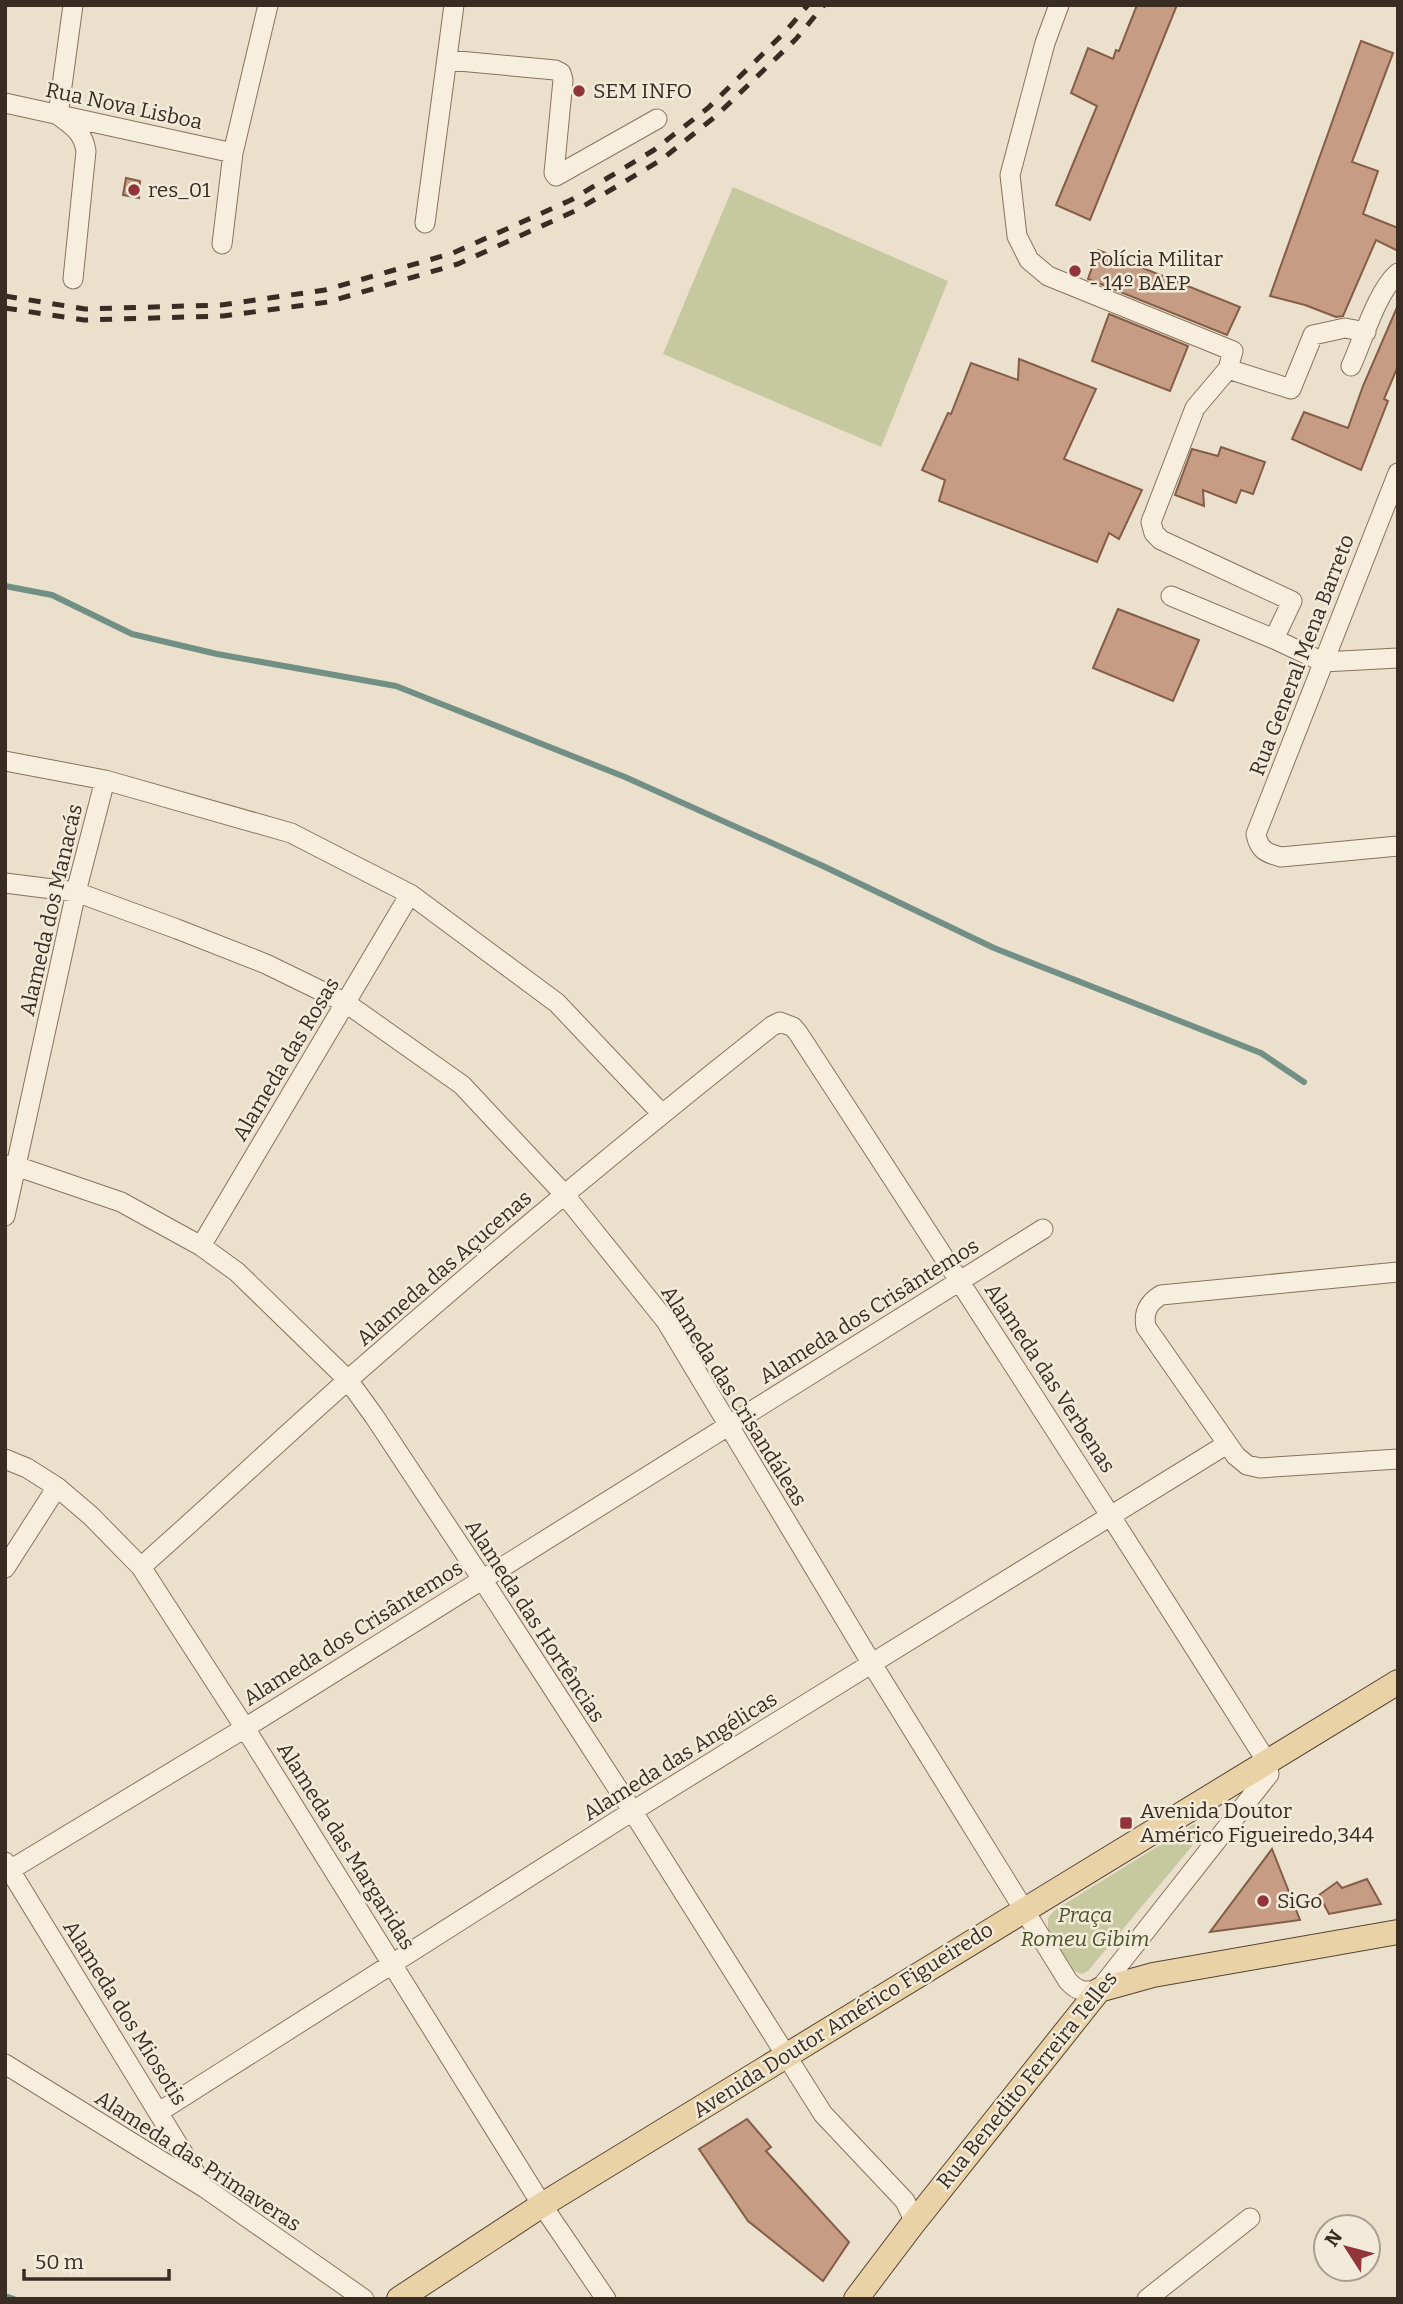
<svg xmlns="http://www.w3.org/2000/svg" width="1403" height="2304" font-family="Bitter,serif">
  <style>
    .green { fill: #c6c99f }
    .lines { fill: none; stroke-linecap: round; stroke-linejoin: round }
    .stream { stroke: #728f86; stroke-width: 6 }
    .building { fill: #c69c84; stroke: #845d48; stroke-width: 2 }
    .minor-casing { stroke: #877360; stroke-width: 21 }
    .major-casing { stroke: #554234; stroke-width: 26 }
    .minor { stroke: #f7eedd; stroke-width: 19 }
    .major { stroke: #ead2a7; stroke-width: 24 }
    .rail { stroke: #392c22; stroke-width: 5; stroke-dasharray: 12 12; stroke-linecap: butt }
    .poi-dot { fill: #91353a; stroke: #f3ebda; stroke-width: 2.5 }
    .labels { text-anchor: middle; stroke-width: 5; stroke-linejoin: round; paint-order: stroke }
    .poi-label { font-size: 21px; fill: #392c22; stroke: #f3ebda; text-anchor: start }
    .street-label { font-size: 21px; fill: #392c22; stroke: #f3ebda }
    .park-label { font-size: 21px; font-style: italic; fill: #4b542b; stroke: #f3ebda }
  </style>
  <rect width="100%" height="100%" fill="#ebe0cb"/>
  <path class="green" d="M733,187L948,281L881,447L663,354Z
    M1194,1824H1201L1203,1833L1088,1971L1082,1974L1074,1971L1048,1929V1918L1055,1910Z"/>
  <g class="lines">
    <path class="stream" d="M5,586L52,595L132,634L217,654L396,686L625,777L823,866L994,948L1261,1053L1304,1082
      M5,2296L14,2299"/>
  </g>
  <path class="building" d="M1137,5H1177L1090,220L1056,205L1097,106L1071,93L1088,48L1113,59L1116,50L1119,51Z
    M1361,41L1393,53L1352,162L1378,171L1363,214L1398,228V251L1376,240L1343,316L1336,317L1305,305L1270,296Z
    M126,178L140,181L139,198L123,195Z
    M1098,250L1240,307L1227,335L1088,279Z
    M1398,305V366L1384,399L1388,401L1361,470L1292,439L1304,412L1348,428L1363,386Z
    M1109,314L1188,346L1170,391L1092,361Z
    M1019,359L1096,389L1064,459L1142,490L1119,539L1109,533L1097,562L939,501L945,480L922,470L948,413L951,414L971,363L1018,380Z
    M1221,447L1265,462L1253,494L1241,490L1236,503L1203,490L1204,506L1175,495L1192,449L1218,456Z
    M1118,609L1199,640L1173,701L1093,668Z
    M1272,1849L1300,1920L1210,1932Z
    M1367,1879L1381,1904L1329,1914L1319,1895L1337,1882L1342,1888Z
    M747,2119L771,2147L766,2151L849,2242L823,2281L748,2221L699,2149Z"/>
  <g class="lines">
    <g class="minor-casing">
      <path id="minor" d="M1059,5L1045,43L1010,175L1017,236L1029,260L1048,276L1233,351L1228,369
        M448,60L555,70L561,73L563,80L554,173L556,176L657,119
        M5,103L233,153
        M425,223L454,5
        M222,244L233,153L268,5
        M73,279L86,151C83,132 73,126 58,115L73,5
        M1351,366C1363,340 1377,291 1398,273
        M1398,473L1256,834C1259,850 1266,853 1281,857L1398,846
        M1171,596L1274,639L1323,662L1398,658
        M1274,639L1292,601L1161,540L1154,533L1151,522L1195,408L1228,369L1291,389L1313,335L1345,328L1366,332
        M5,761L105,780L291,833L410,894L557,1003L662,1114
        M5,883L76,892L177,929L266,964L346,1003L462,1085L564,1194L666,1321L872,1664L1068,1981C1078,1992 1084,1992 1099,1990L1269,1774L1267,1762C1113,1518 956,1275 798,1033L793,1027L780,1022L772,1026C628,1140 487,1258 349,1379C279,1441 211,1505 141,1567
        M5,1165L16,1166L121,1202L201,1246L237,1272L348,1380L374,1416L482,1579L633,1812L823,2114L905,2201L913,2218L912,2225
        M5,1216L76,892L105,780
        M201,1246L410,894
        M1398,1272L1161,1295C1148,1303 1143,1312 1146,1327L1236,1456L1247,1465L1260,1468L1398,1459
        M5,1459L27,1468L57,1487L91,1516L141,1567L245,1728L542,2205L606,2299
        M5,1568L57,1487
        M5,1862L202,2184
        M5,1873L245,1728L1043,1229
        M5,2064L205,2188L364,2299
        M159,2112L620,1819L1227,1444
        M1147,2299L1250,2218"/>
    </g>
    <g class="major-casing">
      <path id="major" d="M399,2299L542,2205L1398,1682
        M856,2299L912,2225L1099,1990L1153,1975L1398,1932"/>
    </g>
    <use href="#minor" class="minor"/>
    <use href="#major" class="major"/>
    <path class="rail" d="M5,296L85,309L221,305L325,290L453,253L571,200L654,150L708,108L786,31L808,5
      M5,308L84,320L223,316L328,302L458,264L577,210L661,160L716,116L796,39L824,5"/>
  </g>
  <g class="poi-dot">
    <circle cx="579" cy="91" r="7"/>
    <circle cx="134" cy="190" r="7"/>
    <circle cx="1075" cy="271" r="7"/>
    <rect x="1119" y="1816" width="14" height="14" rx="3.5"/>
    <circle cx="1263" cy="1901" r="7"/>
  </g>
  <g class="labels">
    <g class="poi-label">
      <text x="593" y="98">SEM INFO</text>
      <text x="148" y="197">res_01</text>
      <text x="1089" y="266">Polícia Militar<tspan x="1089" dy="24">- 14º BAEP</tspan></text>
      <text x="1140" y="1818">Avenida Doutor<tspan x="1140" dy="24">Américo Figueiredo,344</tspan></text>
      <text x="1277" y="1908">SiGo</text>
    </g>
    <g class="street-label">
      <text transform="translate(124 106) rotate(12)" y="7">Rua Nova Lisboa</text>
      <text transform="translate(1302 655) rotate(-69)" y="7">Rua General Mena Barreto</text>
      <text transform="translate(51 910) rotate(-77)" y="7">Alameda dos Manacás</text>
      <text transform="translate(286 1059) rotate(-59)" y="7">Alameda das Rosas</text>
      <text transform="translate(444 1268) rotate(-41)" y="7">Alameda das Açucenas</text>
      <text transform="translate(869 1311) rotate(-32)" y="7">Alameda dos Crisântemos</text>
      <text transform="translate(1050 1378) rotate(57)" y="7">Alameda das Verbenas</text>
      <text transform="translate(734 1396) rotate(58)" y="7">Alameda das Crisandáleas</text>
      <text transform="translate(535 1621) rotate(57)" y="7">Alameda das Hortências</text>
      <text transform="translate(353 1633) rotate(-32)" y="7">Alameda dos Crisântemos</text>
      <text transform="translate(680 1756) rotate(-32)" y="7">Alameda das Angélicas</text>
      <text transform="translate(346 1846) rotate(58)" y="7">Alameda das Margaridas</text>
      <text transform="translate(125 2013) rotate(58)" y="7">Alameda dos Miosotis</text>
      <text transform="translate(843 2020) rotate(-32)" y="7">Avenida Doutor Américo Figueiredo</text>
      <text transform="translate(1027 2080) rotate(-51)" y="7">Rua Benedito Ferreira Telles</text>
      <text transform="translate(198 2161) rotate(33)" y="7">Alameda das Primaveras</text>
    </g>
    <g class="park-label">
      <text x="1085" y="1922">Praça<tspan x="1085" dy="24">Romeu Gibim</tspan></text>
    </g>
  </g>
  <rect width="1403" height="2304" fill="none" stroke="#392c22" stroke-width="14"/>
  <g transform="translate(1347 2248) rotate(306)"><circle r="33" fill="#f3ebda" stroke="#a99f90" stroke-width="2"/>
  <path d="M0-5L12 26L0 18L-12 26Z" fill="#91353a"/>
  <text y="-10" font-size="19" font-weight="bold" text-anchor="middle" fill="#392c22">N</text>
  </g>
  <path d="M24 2269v10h145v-10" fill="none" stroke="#392c22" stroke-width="3.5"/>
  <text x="35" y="2269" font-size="21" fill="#392c22" stroke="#f3ebda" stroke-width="5" paint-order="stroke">50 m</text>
</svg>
